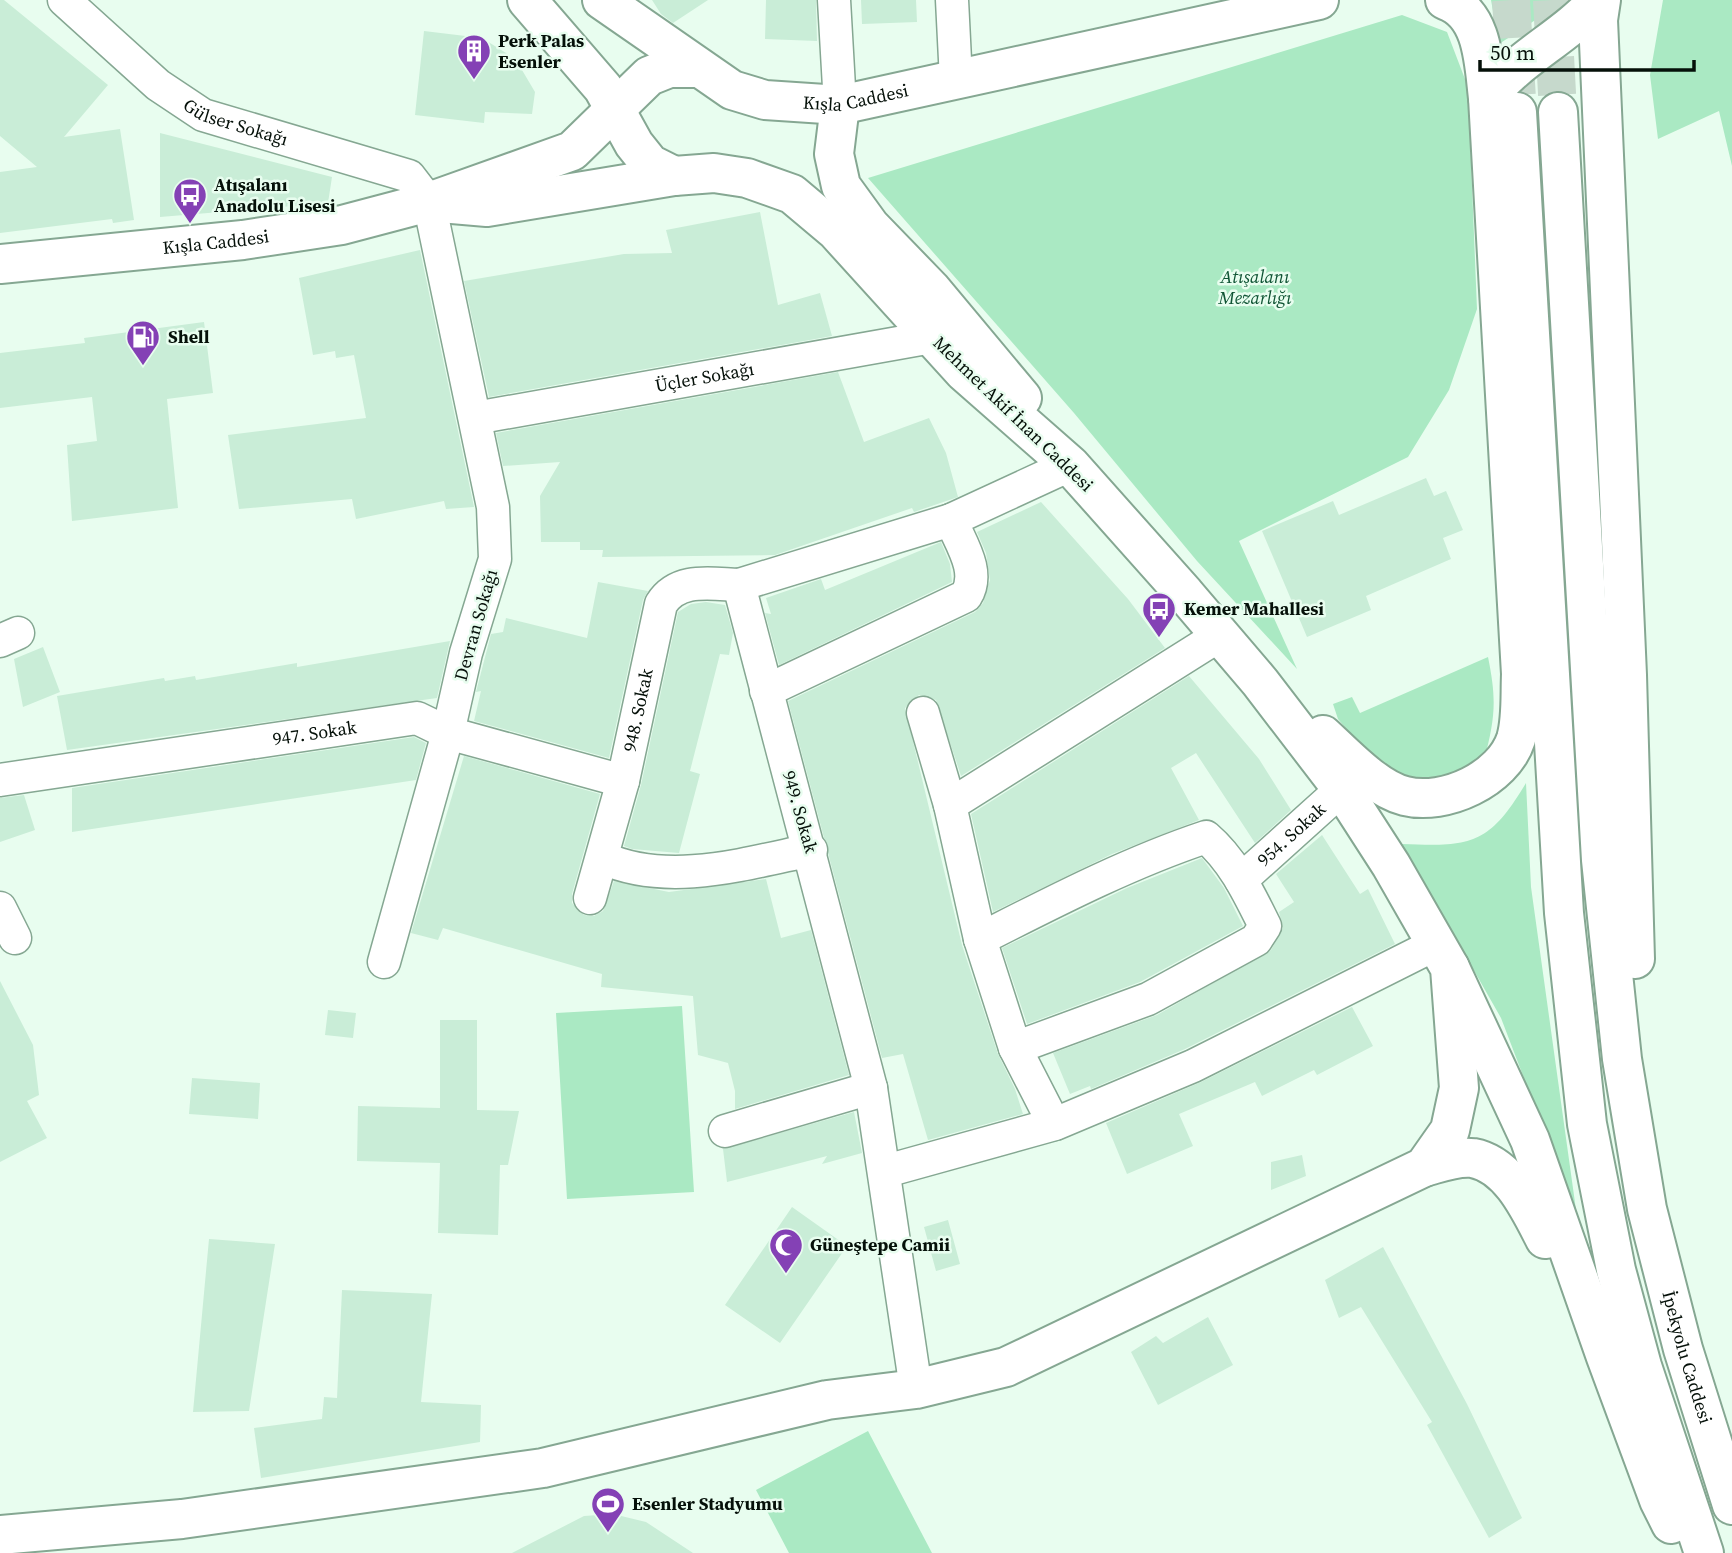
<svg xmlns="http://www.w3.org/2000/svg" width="1732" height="1553" font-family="'Source Serif 4',serif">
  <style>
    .green { fill: #aae9c3 }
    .building { fill: #c9edd7 }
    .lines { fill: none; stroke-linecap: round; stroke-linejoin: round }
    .highway-tunnel { stroke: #c6d9cc; stroke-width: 38; stroke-dasharray: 38 19; stroke-linecap: butt }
    .street-casing { stroke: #85a792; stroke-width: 35 }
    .secondary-casing { stroke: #85a792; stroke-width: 42 }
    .highway-casing { stroke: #85a792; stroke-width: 42 }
    .street { stroke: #fff; stroke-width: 32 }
    .secondary { stroke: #fff; stroke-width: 38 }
    .highway { stroke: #fff; stroke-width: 38 }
    .labels { text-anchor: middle; stroke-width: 5; stroke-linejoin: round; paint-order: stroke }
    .poi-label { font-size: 18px; font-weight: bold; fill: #051009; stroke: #e8fdef; text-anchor: start }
    .street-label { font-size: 18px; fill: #051009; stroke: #e8fdef }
    .park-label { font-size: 18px; font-style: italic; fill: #0f5434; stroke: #e8fdef }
  </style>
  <rect width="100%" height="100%" fill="#e8fdef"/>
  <path class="green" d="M1491,0H1557L1549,11L1499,44Z
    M1663,0H1732V166L1719,111L1658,139L1650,75Z
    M1402,15L1447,32L1468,87L1477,309L1449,390L1408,457L1239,541L1297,669L1197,561L1074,413L868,178Z
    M1488,657C1497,701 1495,718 1484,761L1425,786L1382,771L1338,719L1333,704L1352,697L1360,713Z
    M1526,783L1531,887L1577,1217L1501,1018L1402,844C1471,847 1489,845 1526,783Z
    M682,1006L694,1192L567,1199L556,1013Z
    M868,1431L932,1553H789L756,1490Z"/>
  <path class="building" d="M0,0H4L108,85L64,137L120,129L134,220L113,223L112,219L0,233V172L37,167L0,136Z
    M652,0H708L673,23L661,14Z
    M766,0H816L817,41L765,39Z
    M861,0H916L917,22L862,24Z
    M424,31L482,38L506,53L522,70L535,92L532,114L485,112L484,123L415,115Z
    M160,133L332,177L328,203L160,217Z
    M760,212L778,305L820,293L832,336L489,397L464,281L624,254L672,253L666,230Z
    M420,250L474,507L446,509L444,501L356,519L352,499L239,509L228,435L366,418L354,355L336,358L335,351L313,355L299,278Z
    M204,322L213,393L167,399L178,508L72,521L67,445L97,441L92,397L0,408V353L85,343L84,338Z
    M838,372L864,442L929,418L946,453L958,497L914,512L912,508L775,555L602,557L603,550H580V542H541L540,496L560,462L503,466L496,433Z
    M1426,478L1434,496L1446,491L1463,530L1443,538L1451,559L1366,596L1371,610L1307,637L1262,531L1333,501L1339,515Z
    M1041,502L1128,599L1165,648L961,776L936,700L919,695L905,708L962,945L998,1054L1015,1089L1023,1114L928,1140L903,1054L882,1058L788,701L975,612L983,603L990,580L986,553L977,532Z
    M941,542L950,564L952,582L779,665L765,613L771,614L766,598L821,579L825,590Z
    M598,582L648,591L643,600L609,758L474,721L481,691L476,692L491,634L503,632L506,618L587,638Z
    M706,602L725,605L733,633L729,655L720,654L690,771L700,774L679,853L632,849L624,846L641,785L678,612L691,604Z
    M450,641L437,698L67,750L57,696L164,678L165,681L195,676L196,680L297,663V667Z
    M43,647L60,692L23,707L14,659Z
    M1189,676L1259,759L1291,810L1255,843L1196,753L1171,768L1199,820L1112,854L993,912L971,814Z
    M414,737L426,743L416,780L72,832V788Z
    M464,756L600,794L572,894V903L584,915L594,916L603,911L614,881L669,892L766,879L781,938L811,930L849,1075L735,1109V1091L728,1063L698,1055L693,996L601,987L602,974L443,928L438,940L411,933Z
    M24,795L35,830L0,842V798Z
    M1322,835L1360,894L1368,889L1395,944L1185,1049L1091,1089L1090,1086L1070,1094L1053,1053L1157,1015L1271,950L1283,928L1279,912L1294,902L1276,874Z
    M1202,858L1224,888L1243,926L1140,982L1027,1024L1002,948L1127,888Z
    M0,981L33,1045L39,1095L27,1101L47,1138L0,1162Z
    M1352,1007L1373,1046L1317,1075L1314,1070L1262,1096L1255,1082L1179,1114L1193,1146L1127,1174L1106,1123L1201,1082Z
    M328,1010L356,1013L353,1038L325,1035Z
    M440,1020H477V1110L519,1111L508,1165H500L498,1235L438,1233L440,1163L357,1161L358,1106L440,1108Z
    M192,1078L260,1083L258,1119L189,1114Z
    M854,1112L862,1153L822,1164L827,1156L727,1182L723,1149Z
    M1302,1155L1306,1176L1271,1190V1162Z
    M792,1207L847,1246L780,1343L725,1305Z
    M948,1220L960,1264L936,1271L924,1227Z
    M209,1239L275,1244L249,1411L193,1412Z
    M1383,1247L1467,1404L1522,1518L1489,1538L1427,1425L1432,1422L1361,1307L1339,1318L1325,1280Z
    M342,1290L432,1294L421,1402L481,1405L480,1442L261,1478L254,1428L322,1419L324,1397L337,1398Z
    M1208,1317L1233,1365L1158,1405L1131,1352L1156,1336L1163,1343Z
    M613,1514L646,1522L693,1553H512L584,1516Z"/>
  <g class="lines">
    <path class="highway-tunnel" d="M1511,0L1517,99
      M1552,0L1558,112"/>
    <g class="street-casing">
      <g id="street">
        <path id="s1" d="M64,0L158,85L203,115L409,176L429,202L493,507L495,559L466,653L448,733L384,962"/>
        <path d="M834,0L840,105"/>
        <path d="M952,0L956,80"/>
        <path id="s2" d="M475,418L932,337"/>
        <path d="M0,641L18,633"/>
        <path d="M766,691L966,596C981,572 961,544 951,520"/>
        <path d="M923,713L950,805"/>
        <path id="s3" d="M0,780L417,718L448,733L623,781"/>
        <path d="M603,858C668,887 744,864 811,850"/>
        <path id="s4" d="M1241,880L1342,789"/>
        <path id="s5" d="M590,898L623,781L661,604C678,577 710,584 739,585"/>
        <path d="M0,908L15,938"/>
        <path d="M980,939C1053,902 1128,863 1206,837C1234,861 1249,894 1265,926L1256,940L1148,999L1015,1048"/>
        <path d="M1054,1124L1015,1048L980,939L950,805L1220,635"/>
        <path d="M725,1131L871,1088"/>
        <path d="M886,1171L1055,1124L1193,1066L1436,944"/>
        <path d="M916,1389L871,1088L739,585L951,520L1070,465"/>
      </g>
    </g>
    <g class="secondary-casing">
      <g id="secondary">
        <path d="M527,0L603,88L634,144L650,164L674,176"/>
        <path id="s6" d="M602,0L732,90L765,100L840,105L1319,0"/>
        <path d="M840,105L834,154L841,186L870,226L931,289L1022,398"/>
        <path id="s7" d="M0,264L243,240L342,225L429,202L572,151L649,76L669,68H696"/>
        <path d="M1323,735C1345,755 1376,789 1405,796C1445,806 1503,779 1516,739C1522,719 1520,695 1521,674L1488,98C1484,65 1484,13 1445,0"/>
        <path d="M0,1535L182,1519L543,1468L827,1400L916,1389L1006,1367L1424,1167L1450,1130L1459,1088L1450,968L1391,865L1342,789L1260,682L1185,594L1070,465L964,372L836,231L792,194L747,178L714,173L674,176L487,207L429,202"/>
      </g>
    </g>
    <g class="highway-casing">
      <g id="highway">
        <path d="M1601,0L1598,20L1627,675L1635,959"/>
        <path d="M1488,98C1514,60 1565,38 1598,0"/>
        <path d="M1517,112L1564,913L1587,1124L1616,1270L1642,1366L1704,1553"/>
        <path id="s8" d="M1558,112L1601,860L1622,1059L1647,1209L1683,1349L1732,1505"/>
        <path d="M1450,968L1530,1140L1606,1357L1659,1500L1671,1524"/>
        <path d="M1424,1167C1439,1163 1456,1156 1473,1158C1510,1165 1530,1210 1545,1239"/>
      </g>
    </g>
    <use href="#street" class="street"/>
    <use href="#secondary" class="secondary"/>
    <use href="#highway" class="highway"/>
  </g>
  <defs>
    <g id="building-pin" transform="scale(1.75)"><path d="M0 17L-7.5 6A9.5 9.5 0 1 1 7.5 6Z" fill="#8441b5" stroke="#e8fdef"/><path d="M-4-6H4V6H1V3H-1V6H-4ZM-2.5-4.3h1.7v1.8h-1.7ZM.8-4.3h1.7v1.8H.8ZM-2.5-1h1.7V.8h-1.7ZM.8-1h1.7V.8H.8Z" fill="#fff"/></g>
    <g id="bus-pin" transform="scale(1.75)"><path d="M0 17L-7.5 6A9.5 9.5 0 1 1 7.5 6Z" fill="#8441b5" stroke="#e8fdef"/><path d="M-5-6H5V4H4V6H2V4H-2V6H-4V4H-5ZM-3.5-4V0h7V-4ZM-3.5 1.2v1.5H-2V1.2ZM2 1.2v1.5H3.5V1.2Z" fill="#fff"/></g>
    <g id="fuel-pin" transform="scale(1.75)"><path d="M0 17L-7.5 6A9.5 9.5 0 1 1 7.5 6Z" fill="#8441b5" stroke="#e8fdef"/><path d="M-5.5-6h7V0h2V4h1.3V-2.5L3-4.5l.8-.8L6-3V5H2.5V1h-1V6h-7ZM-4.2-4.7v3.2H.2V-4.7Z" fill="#fff"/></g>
    <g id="mosque-pin" transform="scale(1.75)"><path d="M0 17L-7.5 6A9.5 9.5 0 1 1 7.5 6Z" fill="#8441b5" stroke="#e8fdef"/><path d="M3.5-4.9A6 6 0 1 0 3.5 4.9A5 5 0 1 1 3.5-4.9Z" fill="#fff"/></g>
    <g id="stadium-pin" transform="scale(1.75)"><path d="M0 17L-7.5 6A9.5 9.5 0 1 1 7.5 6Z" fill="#8441b5" stroke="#e8fdef"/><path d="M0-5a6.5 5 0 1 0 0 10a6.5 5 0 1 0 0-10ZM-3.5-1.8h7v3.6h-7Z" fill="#fff"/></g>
  </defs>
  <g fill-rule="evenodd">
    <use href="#building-pin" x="474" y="51"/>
    <use href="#bus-pin" x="190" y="195"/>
    <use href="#fuel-pin" x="143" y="337"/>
    <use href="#bus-pin" x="1159" y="609"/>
    <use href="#mosque-pin" x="786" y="1245"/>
    <use href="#stadium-pin" x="608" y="1504"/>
  </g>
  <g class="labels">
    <g class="poi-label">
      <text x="498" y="47">Perk Palas<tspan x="498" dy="21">Esenler</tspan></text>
      <text x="214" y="191">Atışalanı<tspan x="214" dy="21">Anadolu Lisesi</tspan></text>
      <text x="168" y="343">Shell</text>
      <text x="1184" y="615">Kemer Mahallesi</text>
      <text x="810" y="1251">Güneştepe Camii</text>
      <text x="632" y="1510">Esenler Stadyumu</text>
    </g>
    <g class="street-label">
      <text dy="6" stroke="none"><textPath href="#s6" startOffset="284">Kışla Caddesi</textPath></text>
      <text dy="6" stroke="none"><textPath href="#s1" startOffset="214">Gülser Sokağı</textPath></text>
      <text dy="6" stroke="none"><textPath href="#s7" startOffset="217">Kışla Caddesi</textPath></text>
      <text dy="6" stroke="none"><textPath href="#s2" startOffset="233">Üçler Sokağı</textPath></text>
      <text transform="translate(1013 414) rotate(44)" y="6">Mehmet Akif İnan Caddesi</text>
      <text transform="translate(476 625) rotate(-74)" y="6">Devran Sokağı</text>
      <text dy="6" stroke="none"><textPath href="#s5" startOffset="194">948. Sokak</textPath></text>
      <text dy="6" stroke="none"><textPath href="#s3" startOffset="318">947. Sokak</textPath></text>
      <text transform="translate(800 812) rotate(74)" y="6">949. Sokak</text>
      <text dy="6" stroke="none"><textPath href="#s4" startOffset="68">954. Sokak</textPath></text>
      <text dy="6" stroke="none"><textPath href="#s8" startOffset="1255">İpekyolu Caddesi</textPath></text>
    </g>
    <g class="park-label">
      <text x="1255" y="283">Atışalanı<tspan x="1255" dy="21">Mezarlığı</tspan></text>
    </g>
  </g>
  <path d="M1480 60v10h214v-10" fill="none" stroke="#051009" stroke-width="3.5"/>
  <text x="1490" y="60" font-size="21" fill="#051009" stroke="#e8fdef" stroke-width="5" paint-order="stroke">50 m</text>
</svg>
